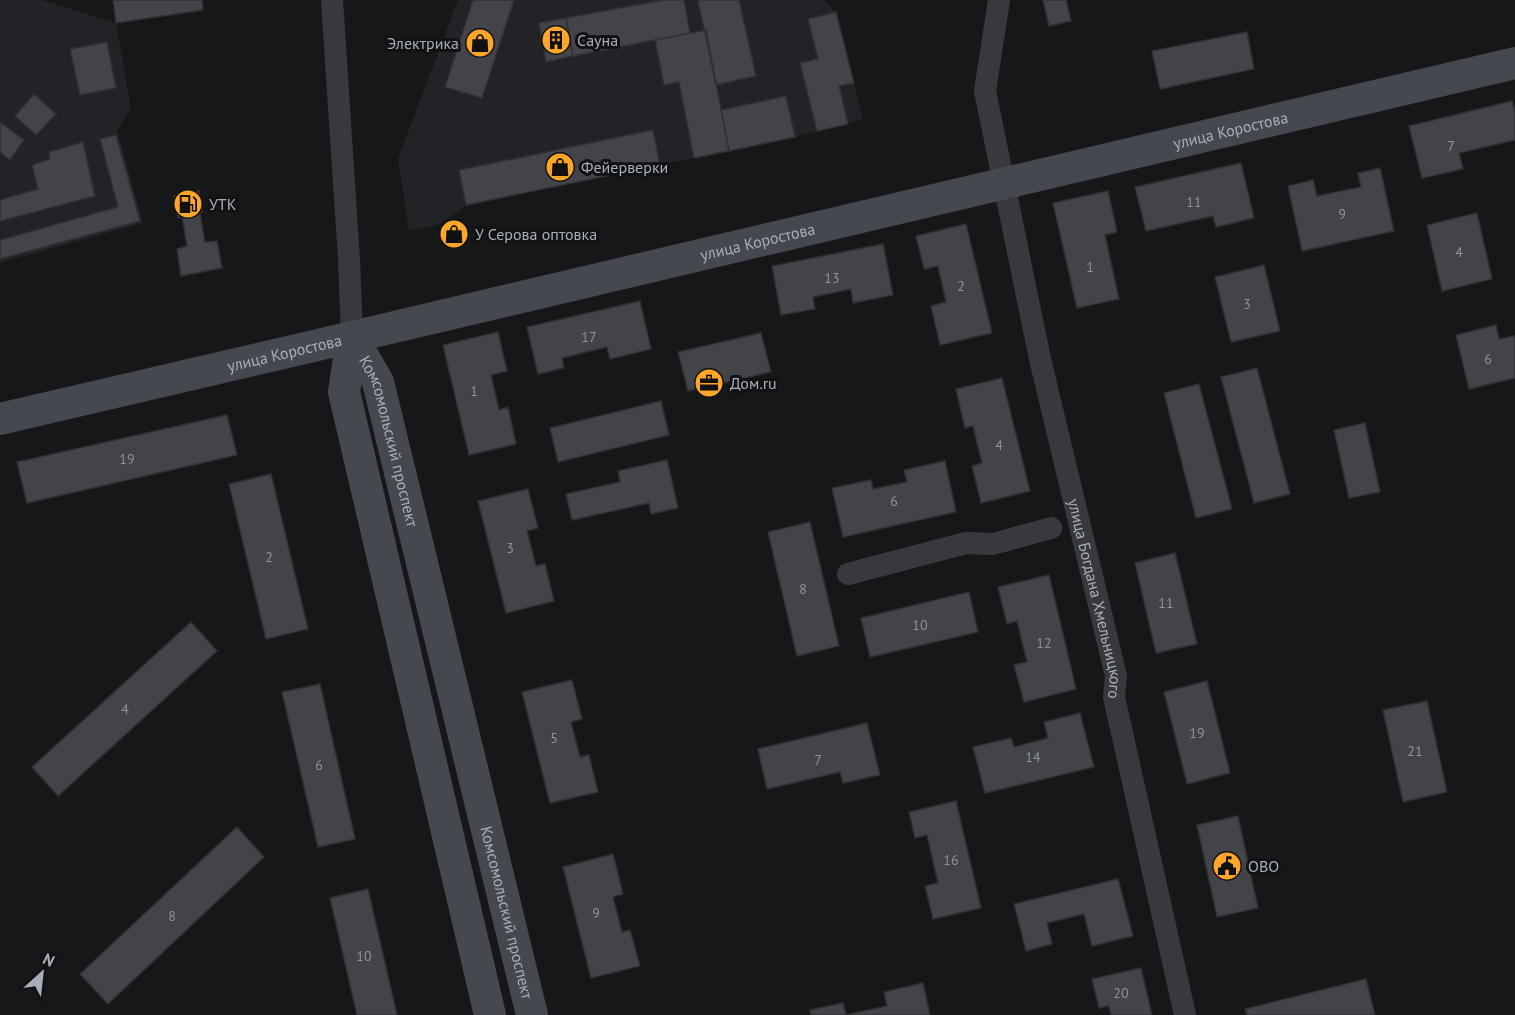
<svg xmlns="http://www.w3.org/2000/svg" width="1515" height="1015" font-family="'PT Sans',sans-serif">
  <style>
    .built { fill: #222326 }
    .building { fill: #424449; stroke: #303135; stroke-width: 1.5 }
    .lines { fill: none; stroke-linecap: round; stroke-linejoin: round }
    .street { stroke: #37393e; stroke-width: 22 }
    .secondary { stroke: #45484e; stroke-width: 32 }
    .labels { text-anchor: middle; stroke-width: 6; stroke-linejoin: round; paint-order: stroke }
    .number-label { font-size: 14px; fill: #8e949d }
    .poi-label { font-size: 16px; fill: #a8aeb9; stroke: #111214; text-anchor: start }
    .street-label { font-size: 16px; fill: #a8aeb9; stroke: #111214 }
  </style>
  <rect width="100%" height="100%" fill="#161719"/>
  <path class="built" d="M0,0H42L116,23L131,109L117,130L143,223L0,263Z
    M458,0H823L836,12L863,119L795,137L467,205L437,225L409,231L398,159Z"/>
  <path class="building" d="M113,0H202L203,10L116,23Z
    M473,0H514L482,98L445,87Z
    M663,0H684L690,33L573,56L566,18Z
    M698,0H739L756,76L716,85Z
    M1043,0H1066L1071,21L1049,26Z
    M836,12L854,83L839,86L848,124L817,131L800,63L818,59L808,19Z
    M566,18L573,56L546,62L539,23Z
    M706,30L729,151L694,158L679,82L664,85L655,40Z
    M1247,32L1254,69L1160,89L1152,51Z
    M107,42L116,88L80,95L70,49Z
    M34,94L56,114L36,135L15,116Z
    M786,96L795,137L729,151L721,110Z
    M1512,101L1515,113V140L1459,153L1463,169L1422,178L1409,126Z
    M0,122L24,140L10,160L0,152Z
    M653,130L660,165L466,205L459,170Z
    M116,135L140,221L0,259V240L118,207L100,139Z
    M83,142L95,196L0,221V200L38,189L32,165L50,159L49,152Z
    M1241,163L1254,218L1216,227L1213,216L1146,231L1135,187Z
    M1380,168L1394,231L1302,251L1288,186L1313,180L1317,196L1361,187L1358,173Z
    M199,191L202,212L178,217L174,196Z
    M1108,191L1117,232L1105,235L1119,299L1077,308L1053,203Z
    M200,213L205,242L217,241L222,268L181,276L177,249L187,246L182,216Z
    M1477,213L1492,279L1442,291L1427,225Z
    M966,224L992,333L940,345L931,306L946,302L938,266L924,269L916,236Z
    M883,244L893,295L853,303L851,289L813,297L815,309L781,315L772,266Z
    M1264,265L1280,331L1231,342L1215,277Z
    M640,301L651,349L610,359L607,347L562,358L564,368L538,374L527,327Z
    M1496,325L1499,339L1515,336V378L1469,389L1456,335Z
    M498,332L507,371L491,375L499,410L508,407L516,444L469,455L443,345Z
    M761,333L771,372L688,391L678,352Z
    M1257,368L1290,494L1254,503L1221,377Z
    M1002,378L1030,491L981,503L972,466L982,463L973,426L965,428L956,389Z
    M1199,384L1232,509L1196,518L1164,393Z
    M661,401L669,435L558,462L550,428Z
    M227,415L237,455L27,503L17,462Z
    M1365,423L1380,492L1349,498L1334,430Z
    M667,460L678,508L651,514L649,503L572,520L566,494L620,482L618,471Z
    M945,461L956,512L843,537L832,488L871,480L873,489L907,482L904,470Z
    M271,474L308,629L266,639L229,484Z
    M528,489L538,528L527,531L536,566L545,564L554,601L506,613L478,501Z
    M810,522L839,646L797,656L768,532Z
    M1175,553L1197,644L1156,653L1135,563Z
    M1049,575L1076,689L1024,702L1014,665L1027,662L1017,621L1007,624L998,587Z
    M969,592L978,632L870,657L861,618Z
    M191,622L217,651L58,796L32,767Z
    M572,680L582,719L571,722L580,757L589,755L598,792L550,803L522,692Z
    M1207,681L1230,773L1187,784L1164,692Z
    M320,684L355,839L318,847L282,692Z
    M1427,701L1447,792L1403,802L1383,710Z
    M1080,713L1094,767L985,793L973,747L1011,738L1014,747L1048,738L1044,722Z
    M867,723L880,775L843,783L840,772L767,789L758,749Z
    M956,801L981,908L933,919L925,886L938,883L927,835L915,838L909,812Z
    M1238,816L1258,908L1217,917L1197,825Z
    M237,827L264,857L108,1004L80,974Z
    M613,854L623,894L613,897L622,932L630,930L640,966L591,978L563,867Z
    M1118,879L1133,936L1092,946L1084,914L1047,923L1052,944L1026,951L1014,904Z
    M368,889L397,1015H357L330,898Z
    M1141,968L1152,1015H1111L1109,1006L1099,1008L1092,979Z
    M1366,979L1375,1015H1247L1245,1009Z
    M923,983L930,1015H811L810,1010L843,1003L846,1015L887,1006L884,992Z"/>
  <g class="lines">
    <g class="street">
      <path d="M332,0L349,259L352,337"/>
      <path id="s1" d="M999,0L985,91L1040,359L1116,676L1114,697L1185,1015"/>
      <path d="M848,574L966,543L993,544L1051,528"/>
    </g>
    <g class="secondary">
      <path id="s2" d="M352,337L378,382L532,1015"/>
      <path d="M352,337L344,392L490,1015"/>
      <path id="s3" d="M0,419L352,337L1515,63"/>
    </g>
  </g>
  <defs>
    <g id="building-disc" transform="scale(1.5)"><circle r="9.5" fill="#fda62a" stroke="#111214"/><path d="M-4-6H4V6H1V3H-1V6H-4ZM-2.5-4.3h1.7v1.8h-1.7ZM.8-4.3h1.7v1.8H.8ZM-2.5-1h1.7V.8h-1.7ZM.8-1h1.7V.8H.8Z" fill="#111"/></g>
    <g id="shop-disc" transform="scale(1.5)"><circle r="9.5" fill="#fda62a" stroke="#111214"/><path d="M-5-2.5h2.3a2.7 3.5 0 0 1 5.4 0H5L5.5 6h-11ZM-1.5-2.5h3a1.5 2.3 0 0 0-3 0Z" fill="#111"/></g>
    <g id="fuel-disc" transform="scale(1.5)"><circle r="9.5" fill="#fda62a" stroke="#111214"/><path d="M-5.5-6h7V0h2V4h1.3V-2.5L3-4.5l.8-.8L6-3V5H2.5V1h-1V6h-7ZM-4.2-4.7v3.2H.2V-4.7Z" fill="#111"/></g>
    <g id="office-disc" transform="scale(1.5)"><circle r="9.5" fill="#fda62a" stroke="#111214"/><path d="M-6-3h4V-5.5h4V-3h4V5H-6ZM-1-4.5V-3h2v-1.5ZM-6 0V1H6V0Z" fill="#111"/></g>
    <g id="civic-disc" transform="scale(1.5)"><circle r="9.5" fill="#fda62a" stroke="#111214"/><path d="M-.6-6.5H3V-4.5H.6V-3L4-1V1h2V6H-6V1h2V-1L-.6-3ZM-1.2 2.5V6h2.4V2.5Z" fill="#111"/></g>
  </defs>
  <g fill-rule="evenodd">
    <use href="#building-disc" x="556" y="40"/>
    <use href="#shop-disc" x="480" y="43"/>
    <use href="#shop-disc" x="560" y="167"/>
    <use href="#fuel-disc" x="188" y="204"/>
    <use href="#shop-disc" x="454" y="234"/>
    <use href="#office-disc" x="709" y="383"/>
    <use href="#civic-disc" x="1227" y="866"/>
  </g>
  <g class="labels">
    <g class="number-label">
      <text x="1451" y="151">7</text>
      <text x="1194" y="207">11</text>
      <text x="1342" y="219">9</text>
      <text x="1459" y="257">4</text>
      <text x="1090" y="272">1</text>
      <text x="832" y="283">13</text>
      <text x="961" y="291">2</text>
      <text x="1247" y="309">3</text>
      <text x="589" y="342">17</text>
      <text x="1488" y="364">6</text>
      <text x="474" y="396">1</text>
      <text x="999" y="450">4</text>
      <text x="127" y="464">19</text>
      <text x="894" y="506">6</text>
      <text x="510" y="553">3</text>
      <text x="269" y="562">2</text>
      <text x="803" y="594">8</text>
      <text x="1166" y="608">11</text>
      <text x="920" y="630">10</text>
      <text x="1044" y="648">12</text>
      <text x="125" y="714">4</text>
      <text x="1197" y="738">19</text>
      <text x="554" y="743">5</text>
      <text x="1415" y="756">21</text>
      <text x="1033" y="762">14</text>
      <text x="818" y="765">7</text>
      <text x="319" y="770">6</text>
      <text x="951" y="865">16</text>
      <text x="596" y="918">9</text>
      <text x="172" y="921">8</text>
      <text x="364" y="961">10</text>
      <text x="1121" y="998">20</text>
    </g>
    <g class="poi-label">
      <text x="577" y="46">Сауна</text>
      <text x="459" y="49" text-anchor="end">Электрика</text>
      <text x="581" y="173">Фейерверки</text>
      <text x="209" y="210">УТК</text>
      <text x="475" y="240">У Серова оптовка</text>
      <text x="730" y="389">Дом.ru</text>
      <text x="1248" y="872">ОВО</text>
    </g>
    <g class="street-label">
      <text dy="6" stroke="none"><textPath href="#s3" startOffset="1264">улица Коростова</textPath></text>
      <text dy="6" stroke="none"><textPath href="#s3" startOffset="778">улица Коростова</textPath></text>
      <text dy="6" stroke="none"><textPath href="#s3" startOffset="292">улица Коростова</textPath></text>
      <text dy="6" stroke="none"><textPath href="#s2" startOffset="112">Комсомольский проспект</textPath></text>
      <text dy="6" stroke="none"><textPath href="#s1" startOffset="612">улица Богдана Хмельницкого</textPath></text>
      <text dy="6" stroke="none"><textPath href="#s2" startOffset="598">Комсомольский проспект</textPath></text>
    </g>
  </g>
  <g transform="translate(42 973) rotate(27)" stroke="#111214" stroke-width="4.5" paint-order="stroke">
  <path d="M0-4.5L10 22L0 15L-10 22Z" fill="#a8aeb9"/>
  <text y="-9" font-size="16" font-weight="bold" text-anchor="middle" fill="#a8aeb9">N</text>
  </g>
</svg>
